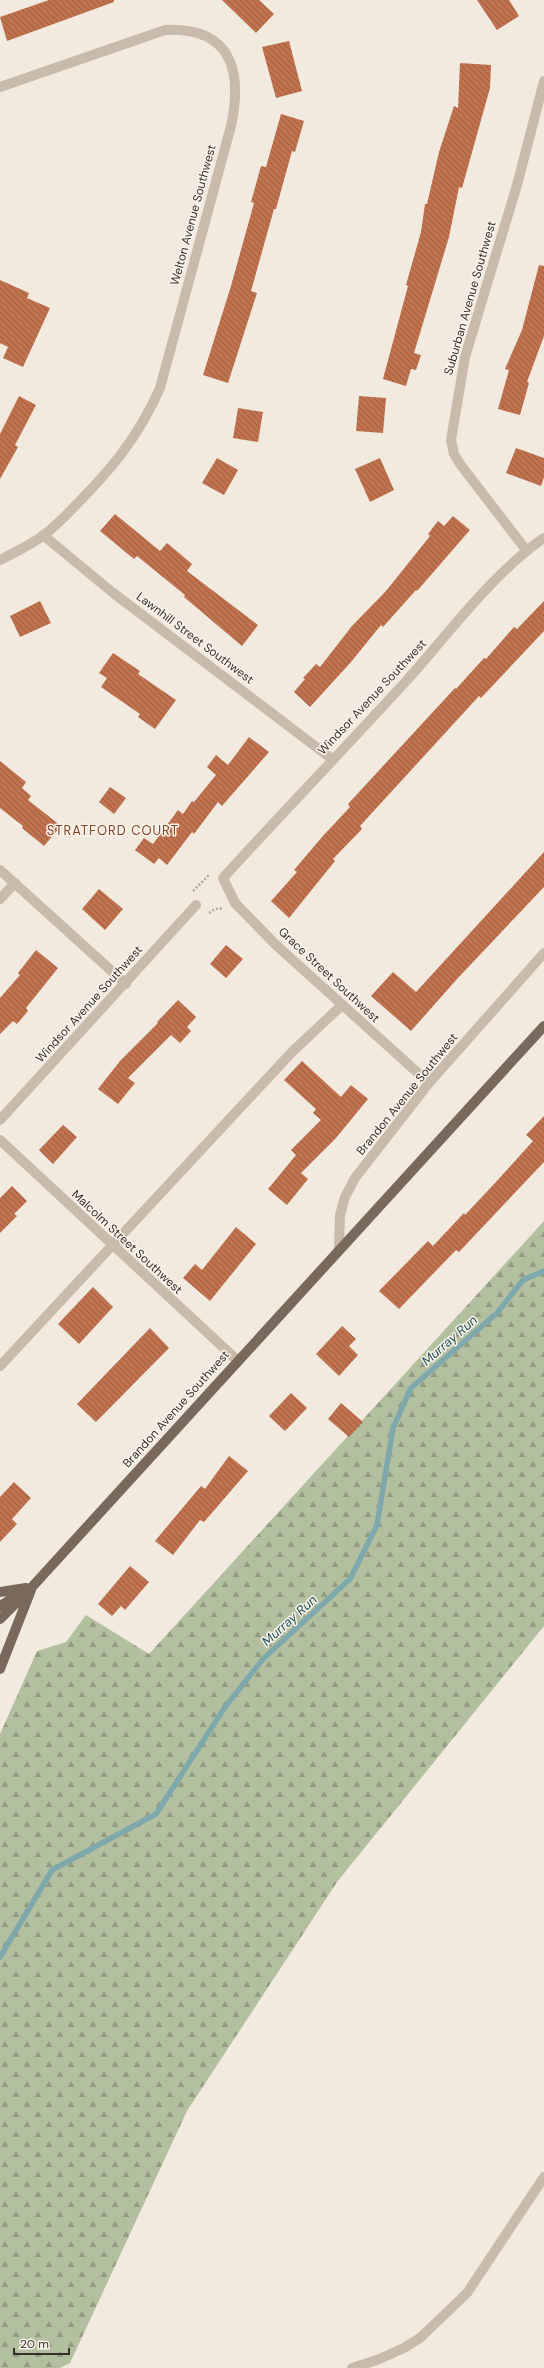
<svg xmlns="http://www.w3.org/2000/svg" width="544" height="2368" font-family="'DM Sans',sans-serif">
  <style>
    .forest { fill: url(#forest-firs) }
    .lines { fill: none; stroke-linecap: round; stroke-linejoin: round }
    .stream { stroke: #7fa8ad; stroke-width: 5.5 }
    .building { fill: url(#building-back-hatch) }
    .path { stroke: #b5a595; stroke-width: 2.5; stroke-dasharray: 2 2; stroke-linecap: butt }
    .minor { stroke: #c9bbab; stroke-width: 10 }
    .major { stroke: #79685c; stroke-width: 10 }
    .labels { text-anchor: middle; stroke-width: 3; stroke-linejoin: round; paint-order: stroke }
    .street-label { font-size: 12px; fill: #382f2a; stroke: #f9f4eb }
    .neighbourhood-label { font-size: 13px; letter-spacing: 1px; fill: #824327; stroke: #f9f4eb }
    .water-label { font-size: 13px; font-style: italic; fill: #215057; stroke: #f9f4eb }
  </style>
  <defs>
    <pattern id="forest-firs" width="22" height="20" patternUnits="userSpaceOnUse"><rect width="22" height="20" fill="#b3c09f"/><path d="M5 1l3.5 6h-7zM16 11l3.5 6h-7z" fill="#939c82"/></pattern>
    <pattern id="building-back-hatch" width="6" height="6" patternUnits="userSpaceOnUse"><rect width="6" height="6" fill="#c0724f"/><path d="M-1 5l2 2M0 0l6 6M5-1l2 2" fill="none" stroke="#9d5e42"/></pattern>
  </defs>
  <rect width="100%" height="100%" fill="#f2eadf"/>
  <path class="forest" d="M544,1221V1626L337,1882L187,2111L70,2363L60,2368H0V1734L37,1651L66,1642L86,1615L149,1654Z"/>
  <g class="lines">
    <path class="stream" d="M0,1957L52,1870L156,1814L225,1707L263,1659L350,1579L377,1525L393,1428L411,1388L497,1313L523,1280L544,1271"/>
  </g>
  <path class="building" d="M49,0H114V2L7,41L0,17Z
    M222,0H259L274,14L256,33Z
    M477,0H509L519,16L497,30Z
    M289,41L302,91L276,98L262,47Z
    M460,63L491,65L490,88L462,188L459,187L449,237L414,353L421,355L416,370L411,369L406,386L383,379L408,286L406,285L421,232L425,204H427L439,152L454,106L458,108Z
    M281,114L304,121L295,152L292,151L276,209H274L251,291L257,293L228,383L203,375L231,286L254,203L251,202L261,166L266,167Z
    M539,265L544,266V336L527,382L529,383L520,415L498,409L509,370L505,369L522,330Z
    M0,280L29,293L27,298L50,308L23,367L3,358L8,347L0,343Z
    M19,396L36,405L15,445L18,447L0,479V434Z
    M359,396L386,398L383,433L356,431Z
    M238,408L263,412L258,442L233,438Z
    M516,448L544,458V477L541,486L506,473Z
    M217,458L238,470L224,495L202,483Z
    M380,458L394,490L370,502L355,469Z
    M115,514L160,551L167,543L192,564L187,571L258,625L242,646L184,597L185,595L137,556L134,559L100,531Z
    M453,516L470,530L417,591L416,590L383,627L381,625L351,662L310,707L294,692L305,679L303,678L316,664L320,667L352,626L386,591L430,536L428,534L438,521L444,526Z
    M40,601L51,623L20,637L10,616Z
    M544,601V631L481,698L479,696L360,826L362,829L333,859L335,861L289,918L271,901L297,872L294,870L322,837L350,807L348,804L455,688L456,689L484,658L486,659L514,627L517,629Z
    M113,653L140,671L138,674L176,700L155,729L138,717L140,714L101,687L107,678L99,673Z
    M249,737L269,752L222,806L218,802L194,834L192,832L167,865L159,858L154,864L135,850L144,838L153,844L178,810L183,814L192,801L194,802L216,775L207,767L216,755L228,765Z
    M0,761L26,782L22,788L31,796L28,800L61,826L44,846L22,828L23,826L0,808Z
    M110,787L126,798L114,814L99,802Z
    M544,852V887L457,979L411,1031L371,996L393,972L416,992Z
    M99,889L123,909L105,930L82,909Z
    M226,945L243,959L226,978L210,964Z
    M36,950L58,968L26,1008L28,1011L17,1024L13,1021L0,1034V998L20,975L18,973Z
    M178,1000L196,1017L187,1027L191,1031L180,1043L171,1035L128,1078L135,1083L118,1104L98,1089L120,1061L158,1023L157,1022Z
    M302,1061L341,1097L351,1085L368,1099L336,1138L301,1173L308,1179L287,1205L268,1189L296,1155L291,1150L321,1120L313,1113L316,1109L284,1080Z
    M544,1116V1162L459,1252L456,1250L399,1309L379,1291L428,1241L433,1246L464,1213L465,1215L495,1183L533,1141L526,1135Z
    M63,1125L77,1137L53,1164L39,1150Z
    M12,1186L27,1201L14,1214L17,1216L0,1233V1198Z
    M236,1227L256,1244L210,1301L183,1278L195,1264L202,1270Z
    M93,1287L113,1307L79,1344L58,1324Z
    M342,1326L356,1339L349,1346L358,1355L339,1376L316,1354Z
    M150,1328L169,1348L96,1422L77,1404Z
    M291,1393L307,1408L285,1431L269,1416Z
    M341,1403L363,1422L349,1437L328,1419Z
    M229,1456L248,1471L204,1522L200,1520L173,1555L155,1541L201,1486L205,1489Z
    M14,1482L31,1498L12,1519L17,1524L0,1542V1497Z
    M130,1566L149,1582L125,1610L121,1606L112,1616L98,1604Z"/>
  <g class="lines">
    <path class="path" d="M193,891L209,875
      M209,913L215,909L223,908"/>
    <path class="minor" d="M0,87L165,30C231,27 243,70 231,126L160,388C138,438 110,471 72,509C61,520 49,533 35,541C24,548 12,554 0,560
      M43,535L112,592L332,759
      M526,550L460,464L454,454L451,440L465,357L517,185L544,81
      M0,870L126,984
      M0,899L15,883
      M429,1083L275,944L235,903L223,878C284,811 347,746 408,679C449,633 494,572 544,538
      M0,1120L196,905
      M0,1140L238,1361
      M339,1249L340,1215L345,1197L355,1178L429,1083L544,953
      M0,1366L292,1052L342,1005
      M352,2368L377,2360L404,2348L420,2338L467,2293L544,2177"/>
    <path class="major" d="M0,1592L26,1588
      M0,1606L18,1595
      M0,1619L32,1587L544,1026
      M0,1669L31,1590"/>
  </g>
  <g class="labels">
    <g class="street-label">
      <text transform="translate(193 215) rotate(-75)" y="4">Welton Avenue Southwest</text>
      <text transform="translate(470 298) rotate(-74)" y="4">Suburban Avenue Southwest</text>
      <text transform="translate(195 638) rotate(37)" y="4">Lawnhill Street Southwest</text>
      <text transform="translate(372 697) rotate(-47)" y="4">Windsor Avenue Southwest</text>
      <text transform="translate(329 975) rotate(43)" y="4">Grace Street Southwest</text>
      <text transform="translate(89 1004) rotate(-48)" y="4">Windsor Avenue Southwest</text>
      <text transform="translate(407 1094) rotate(-51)" y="4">Brandon Avenue Southwest</text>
      <text transform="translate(127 1242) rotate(43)" y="4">Malcolm Street Southwest</text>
      <text transform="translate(176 1409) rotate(-48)" y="4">Brandon Avenue Southwest</text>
    </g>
    <g class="neighbourhood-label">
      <text x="113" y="835">STRATFORD COURT</text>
    </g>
    <g class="water-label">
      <text transform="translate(449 1340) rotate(-41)" y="5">Murray Run</text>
      <text transform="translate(289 1620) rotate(-42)" y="5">Murray Run</text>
    </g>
  </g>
  <path d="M14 2348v6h55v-6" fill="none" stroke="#382f2a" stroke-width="2"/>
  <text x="20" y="2348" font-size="12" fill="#382f2a" stroke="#f9f4eb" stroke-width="3" paint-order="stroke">20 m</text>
</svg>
